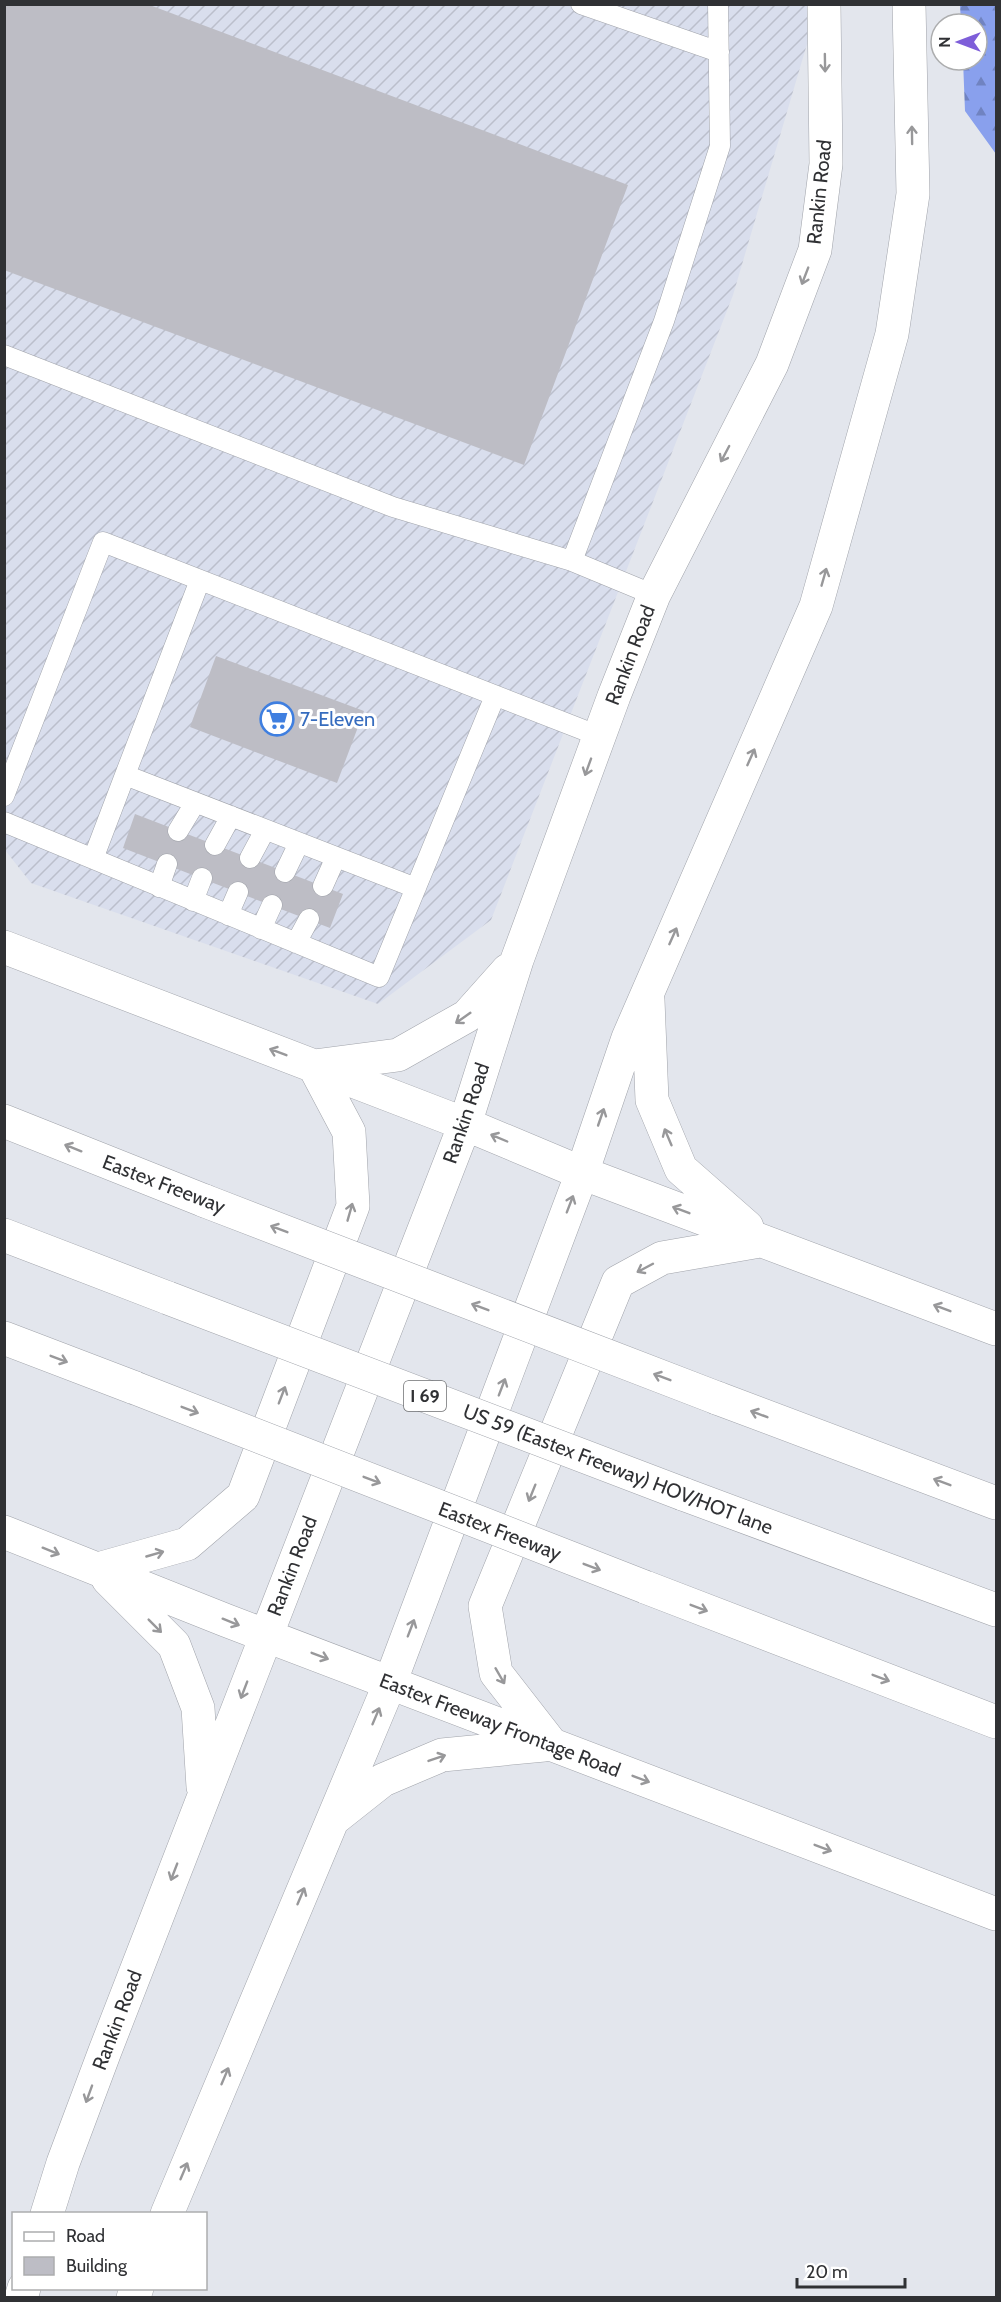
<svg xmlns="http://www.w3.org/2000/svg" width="1001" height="2302" font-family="Cabin,sans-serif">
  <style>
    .industrial { fill: url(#industrial-furrows) }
    .forest { fill: url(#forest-firs) }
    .building { fill: #bdbdc5 }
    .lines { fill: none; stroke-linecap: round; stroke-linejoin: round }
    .lane-casing { stroke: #a0a3aa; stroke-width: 21 }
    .secondary-casing { stroke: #a0a3aa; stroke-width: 34 }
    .highway-casing { stroke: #a0a3aa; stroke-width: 34 }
    .lane { stroke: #fff; stroke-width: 20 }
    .secondary { stroke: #fff; stroke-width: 33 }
    .highway { stroke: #fff; stroke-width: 33 }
    .highway-bridge-casing { stroke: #a0a3aa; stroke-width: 34; stroke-linecap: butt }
    .highway-bridge { stroke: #fff; stroke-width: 33 }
    .oneway { stroke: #98989a }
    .labels { text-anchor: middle; stroke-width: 6; stroke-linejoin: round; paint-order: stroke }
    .shield { fill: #fff; stroke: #6e6f71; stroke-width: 1.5 }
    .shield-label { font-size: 18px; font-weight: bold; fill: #303134 }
    .street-label { font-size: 20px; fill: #303134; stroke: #fff }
    .shop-label { font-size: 20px; fill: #366cbe; stroke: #fff; text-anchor: start }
  </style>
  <defs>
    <pattern id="industrial-furrows" width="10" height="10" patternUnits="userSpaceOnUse" patternTransform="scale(1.5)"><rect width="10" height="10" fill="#d9deed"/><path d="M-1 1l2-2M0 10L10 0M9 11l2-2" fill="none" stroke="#bbbfcc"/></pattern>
    <pattern id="forest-firs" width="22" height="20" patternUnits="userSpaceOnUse" patternTransform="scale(1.5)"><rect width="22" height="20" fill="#89a0ed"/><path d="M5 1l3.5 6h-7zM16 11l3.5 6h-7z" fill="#7083c1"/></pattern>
  </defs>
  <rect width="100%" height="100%" fill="#e3e6ed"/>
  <path class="industrial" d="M5,5H808L807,44L733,295L491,920L378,1004L31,883L5,850Z"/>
  <path class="forest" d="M960,5H996V154L965,111L963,60H977V24H961Z"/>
  <path class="building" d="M4,4H147L628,185L524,465L4,270Z
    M216,656L364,711L337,783L190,727Z
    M135,814L343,894L330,928L123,848Z"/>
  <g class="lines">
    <g class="lane-casing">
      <path id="lane" d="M581,4L719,52
        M4,355L393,507L572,561
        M654,595L572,561L664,321L720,146L718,4
        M125,775L200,580
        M4,796L103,542L599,736
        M4,822L379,977L495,696
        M178,831L195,803
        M215,845L231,816
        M250,858L265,830
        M93,859L125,775L416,888
        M285,872L299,843
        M323,886L336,857
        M159,887L167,864
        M193,901L202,878
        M228,915L238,892
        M261,929L272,905
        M296,943L309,919"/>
    </g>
    <g class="secondary-casing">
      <path id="secondary" d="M4,947L465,1124L582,1173L996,1329
        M648,1000L652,1100L681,1169L747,1227
        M4,1532L225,1620L996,1914
        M98,1569L187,1544L243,1496L353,1206L349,1132L314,1066L398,1055L467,1016L508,970
        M108,1579L174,1645L198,1708L203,1787
        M552,1745L496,1673L485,1606L618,1282L662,1258L760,1241
        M335,1818L383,1780L442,1755L544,1745
        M47,2214L63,2163L105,2051L465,1124L517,960L614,696L654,595L772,364L815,250L826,164L824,4
        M167,2214L390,1683L582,1173L628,1038L816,606L892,334L913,194L909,4
        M21,2298L24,2288
        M133,2298L137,2288"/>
    </g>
    <g class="highway-casing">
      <path id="highway" d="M4,1121L205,1201
        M4,1235L168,1298
        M4,1338L135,1388
        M717,1398L996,1503
        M683,1494L996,1610
        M645,1587L996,1722"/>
    </g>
    <use href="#lane" class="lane"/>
    <use href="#secondary" class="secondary"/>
    <use href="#highway" class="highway"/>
    <g class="highway-bridge-casing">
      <path id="highway-bridge" d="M205,1201L717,1398
        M168,1298L683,1494
        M135,1388L645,1587"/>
    </g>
    <use href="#highway-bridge" class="highway-bridge"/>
  </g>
  <defs><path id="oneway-shaft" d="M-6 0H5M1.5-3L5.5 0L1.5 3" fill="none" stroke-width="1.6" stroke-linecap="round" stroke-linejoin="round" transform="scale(1.5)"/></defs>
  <g class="oneway">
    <use href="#oneway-shaft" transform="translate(825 63) rotate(89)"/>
    <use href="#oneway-shaft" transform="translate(912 135) rotate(-91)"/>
    <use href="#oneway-shaft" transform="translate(805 276) rotate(111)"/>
    <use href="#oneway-shaft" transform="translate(725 454) rotate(118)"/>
    <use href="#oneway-shaft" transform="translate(824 577) rotate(-74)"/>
    <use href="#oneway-shaft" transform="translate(751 757) rotate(-66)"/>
    <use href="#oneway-shaft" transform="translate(588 767) rotate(110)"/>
    <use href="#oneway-shaft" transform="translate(673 936) rotate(-66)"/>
    <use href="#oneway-shaft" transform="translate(463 1018) rotate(145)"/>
    <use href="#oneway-shaft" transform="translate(278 1052) rotate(-159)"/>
    <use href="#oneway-shaft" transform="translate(601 1117) rotate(-71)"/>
    <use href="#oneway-shaft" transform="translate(668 1137) rotate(-113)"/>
    <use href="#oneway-shaft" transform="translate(499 1138) rotate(-157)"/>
    <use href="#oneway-shaft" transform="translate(73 1148) rotate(-158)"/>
    <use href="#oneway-shaft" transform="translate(570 1204) rotate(-69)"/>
    <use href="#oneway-shaft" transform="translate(681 1210) rotate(-159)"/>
    <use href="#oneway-shaft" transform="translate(350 1212) rotate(-74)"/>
    <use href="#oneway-shaft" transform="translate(279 1229) rotate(-159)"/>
    <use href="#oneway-shaft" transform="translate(645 1268) rotate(152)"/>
    <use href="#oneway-shaft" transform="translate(480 1307) rotate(-159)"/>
    <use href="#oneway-shaft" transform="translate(942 1308) rotate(-159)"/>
    <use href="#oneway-shaft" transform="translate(59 1359) rotate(21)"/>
    <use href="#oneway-shaft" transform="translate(662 1377) rotate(-159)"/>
    <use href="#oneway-shaft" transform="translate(502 1387) rotate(-69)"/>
    <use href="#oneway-shaft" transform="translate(282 1395) rotate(-69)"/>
    <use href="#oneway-shaft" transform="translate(190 1410) rotate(21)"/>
    <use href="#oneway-shaft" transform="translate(759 1414) rotate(-159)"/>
    <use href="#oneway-shaft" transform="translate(372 1480) rotate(21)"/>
    <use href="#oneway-shaft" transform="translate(942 1482) rotate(-159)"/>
    <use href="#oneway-shaft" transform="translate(532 1493) rotate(112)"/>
    <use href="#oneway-shaft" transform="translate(51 1551) rotate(22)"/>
    <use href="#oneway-shaft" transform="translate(155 1554) rotate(-16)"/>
    <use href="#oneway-shaft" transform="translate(592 1567) rotate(21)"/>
    <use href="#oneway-shaft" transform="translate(699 1608) rotate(21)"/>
    <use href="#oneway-shaft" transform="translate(231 1622) rotate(22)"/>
    <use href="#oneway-shaft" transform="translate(155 1626) rotate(45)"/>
    <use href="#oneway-shaft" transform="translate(411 1628) rotate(-69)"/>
    <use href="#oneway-shaft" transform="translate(320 1656) rotate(21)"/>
    <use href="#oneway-shaft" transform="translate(500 1676) rotate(60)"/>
    <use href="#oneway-shaft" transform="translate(881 1678) rotate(21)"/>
    <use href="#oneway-shaft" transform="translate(244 1690) rotate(111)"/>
    <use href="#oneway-shaft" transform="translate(376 1716) rotate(-67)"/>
    <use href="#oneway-shaft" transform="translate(437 1758) rotate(-19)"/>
    <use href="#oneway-shaft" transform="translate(641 1779) rotate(21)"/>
    <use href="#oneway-shaft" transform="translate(823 1848) rotate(21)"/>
    <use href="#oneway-shaft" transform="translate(174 1872) rotate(111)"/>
    <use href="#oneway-shaft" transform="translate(301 1896) rotate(-67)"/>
    <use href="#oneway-shaft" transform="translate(225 2076) rotate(-67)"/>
    <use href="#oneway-shaft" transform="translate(89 2094) rotate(110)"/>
    <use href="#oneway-shaft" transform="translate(184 2171) rotate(-67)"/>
  </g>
  <defs>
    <g id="supermarket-ring" transform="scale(1.725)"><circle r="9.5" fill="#fff" stroke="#3f7fe0" stroke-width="1.5"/><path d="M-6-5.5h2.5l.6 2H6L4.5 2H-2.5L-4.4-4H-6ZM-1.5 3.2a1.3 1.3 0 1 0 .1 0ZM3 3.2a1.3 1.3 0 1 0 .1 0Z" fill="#3f7fe0"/></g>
  </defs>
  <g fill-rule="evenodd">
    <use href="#supermarket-ring" x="277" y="719"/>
  </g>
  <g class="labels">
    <rect class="shield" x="404" y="1381" width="42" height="30" rx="4.5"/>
    <g class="shield-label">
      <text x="425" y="1402">I 69</text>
    </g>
    <g class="street-label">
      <text transform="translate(819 192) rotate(-84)" y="7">Rankin Road</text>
      <text transform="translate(630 655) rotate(-69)" y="7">Rankin Road</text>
      <text transform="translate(466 1113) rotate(-71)" y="7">Rankin Road</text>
      <text transform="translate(164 1184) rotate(21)" y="7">Eastex Freeway</text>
      <text transform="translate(618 1469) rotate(21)" y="7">US 59 (Eastex Freeway) HOV/HOT lane</text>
      <text transform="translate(500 1531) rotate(21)" y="7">Eastex Freeway</text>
      <text transform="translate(292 1566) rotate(-69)" y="7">Rankin Road</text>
      <text transform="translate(500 1725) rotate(21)" y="7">Eastex Freeway Frontage Road</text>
      <text transform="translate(117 2020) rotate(-69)" y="7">Rankin Road</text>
    </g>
    <g class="shop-label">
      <text x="300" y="726">7-Eleven</text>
    </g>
  </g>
  <rect width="1001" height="2302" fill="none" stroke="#303134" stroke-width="12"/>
  <rect x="12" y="2212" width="195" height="78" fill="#ffffff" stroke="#acadae" stroke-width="1.5"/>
  <rect x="24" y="2232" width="30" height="9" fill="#ffffff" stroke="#acadae" stroke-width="1.5"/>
  <text x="66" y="2242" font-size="18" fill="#303134">Road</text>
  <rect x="24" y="2257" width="30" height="18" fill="#bdbdc5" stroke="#acadae" stroke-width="1.5"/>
  <text x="66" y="2272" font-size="18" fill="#303134">Building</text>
  <g transform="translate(959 42) rotate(270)"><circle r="28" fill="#ffffff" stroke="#acadae" stroke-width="1.5"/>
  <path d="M0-4.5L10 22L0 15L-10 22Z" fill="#7e5ed9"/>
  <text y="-9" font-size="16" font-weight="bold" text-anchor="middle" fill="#303134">N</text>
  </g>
  <path d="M797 2278v9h108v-9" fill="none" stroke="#303134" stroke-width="3"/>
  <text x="806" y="2278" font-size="18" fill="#303134" stroke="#ffffff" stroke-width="4.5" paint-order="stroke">20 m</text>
</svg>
